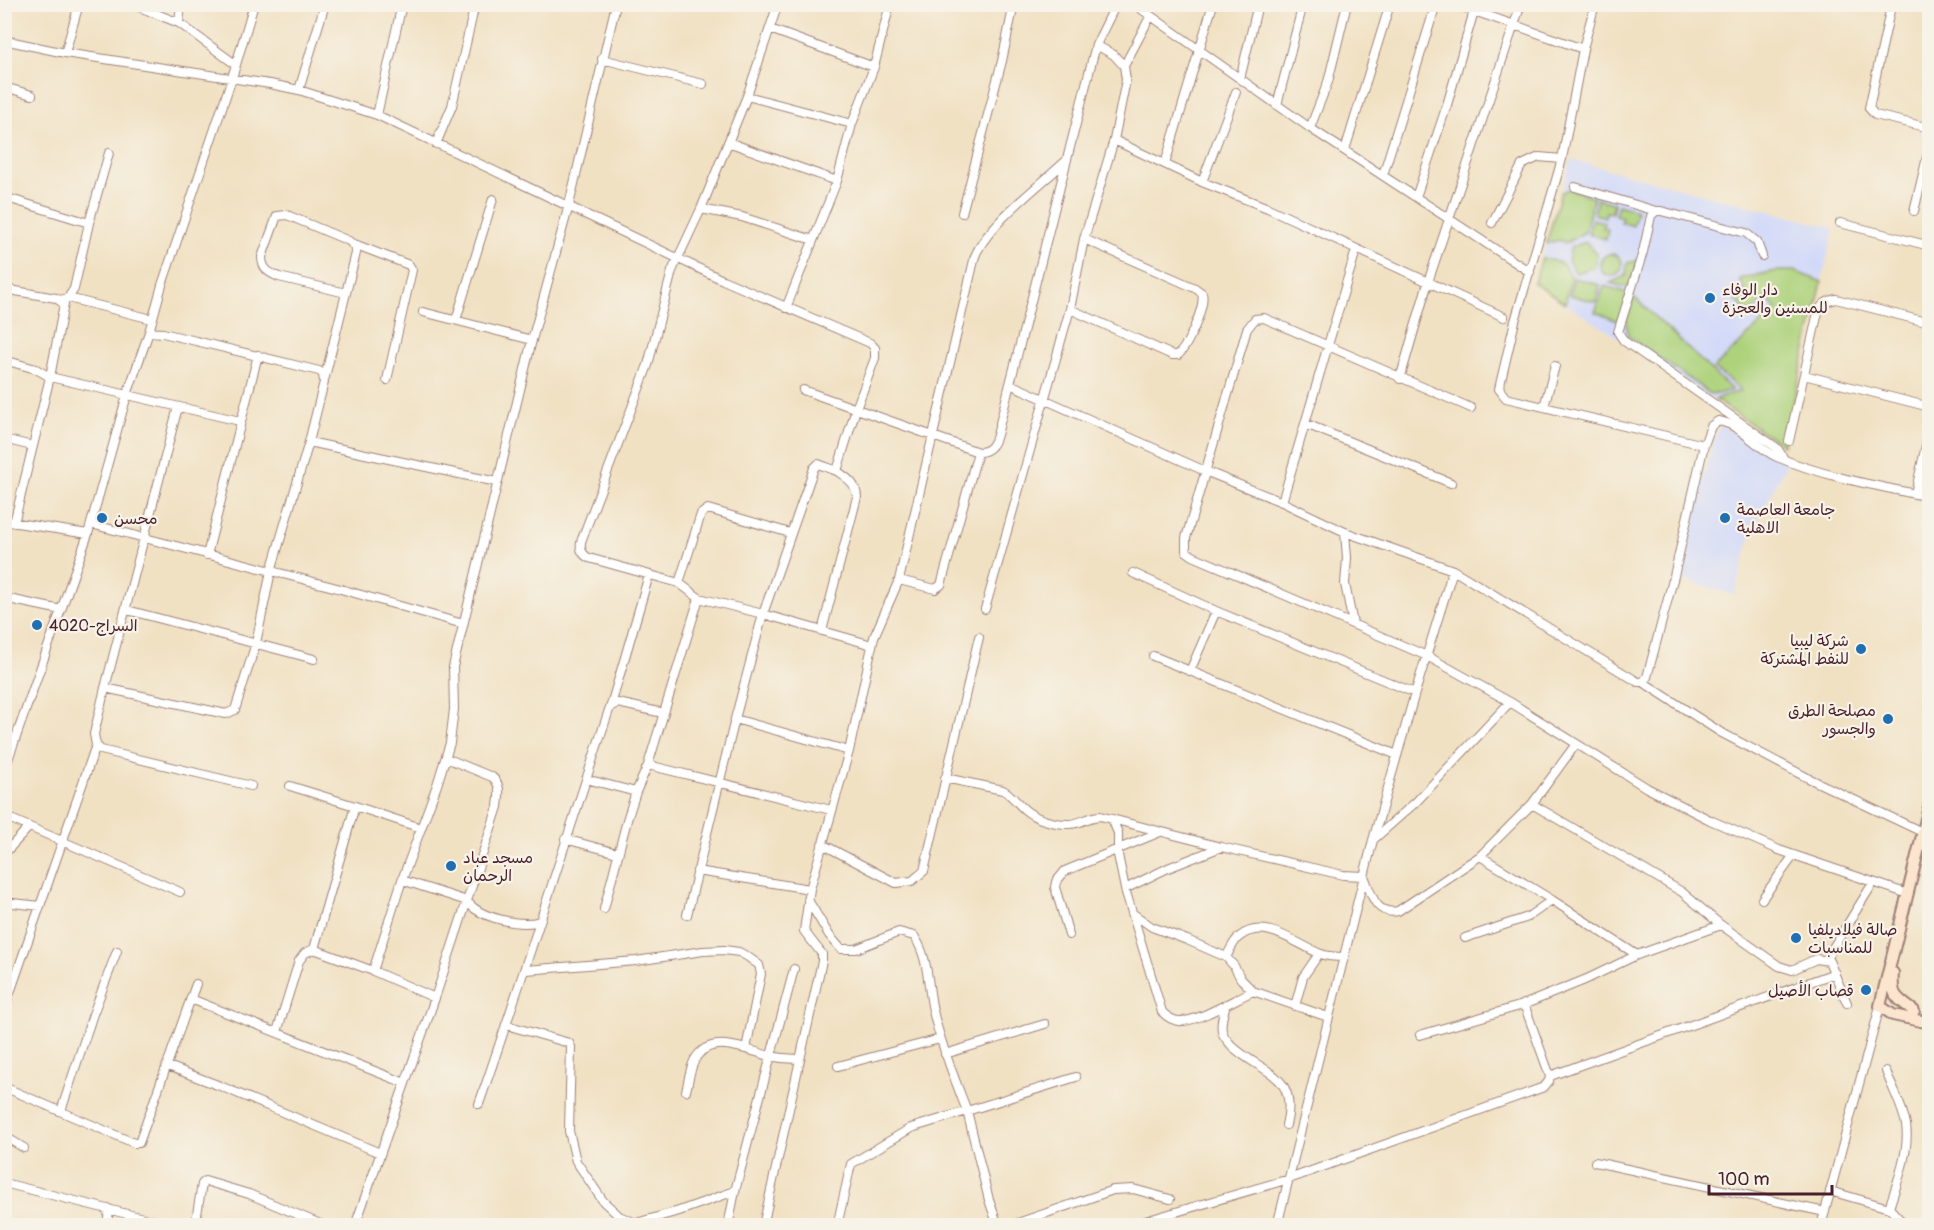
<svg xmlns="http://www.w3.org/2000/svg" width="1934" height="1230" font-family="Pangolin,'Playpen Sans Arabic',sans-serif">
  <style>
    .built { fill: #d1d9f9 }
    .green { fill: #add27c; stroke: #7c7854; stroke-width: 1.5 }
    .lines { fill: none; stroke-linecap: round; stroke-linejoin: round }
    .street-casing { stroke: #9e8077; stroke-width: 10 }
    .secondary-casing { stroke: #9e8077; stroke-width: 14 }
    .street { stroke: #fff; stroke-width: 8 }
    .secondary { stroke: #fce5cf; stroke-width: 10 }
    .poi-dot { fill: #1f6fb2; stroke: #f7f3e8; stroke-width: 2 }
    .labels { text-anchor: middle; stroke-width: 4.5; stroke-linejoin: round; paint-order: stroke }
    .poi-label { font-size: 16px; fill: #4a1f2b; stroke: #f7f3e8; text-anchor: start }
  </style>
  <rect width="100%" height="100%" fill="#f7f3e8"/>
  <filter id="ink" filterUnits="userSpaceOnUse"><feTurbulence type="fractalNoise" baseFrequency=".0167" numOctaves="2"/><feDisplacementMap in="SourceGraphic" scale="12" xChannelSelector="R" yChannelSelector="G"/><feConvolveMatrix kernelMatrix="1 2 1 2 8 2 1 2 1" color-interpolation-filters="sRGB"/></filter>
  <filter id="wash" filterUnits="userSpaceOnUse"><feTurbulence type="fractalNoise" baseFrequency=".008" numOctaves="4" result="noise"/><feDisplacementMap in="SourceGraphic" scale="24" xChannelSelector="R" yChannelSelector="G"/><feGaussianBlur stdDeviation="1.35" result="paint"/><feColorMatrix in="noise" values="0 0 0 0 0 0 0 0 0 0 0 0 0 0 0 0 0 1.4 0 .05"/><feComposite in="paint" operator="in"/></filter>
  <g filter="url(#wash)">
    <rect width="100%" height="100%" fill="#f1e1c3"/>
    <path class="built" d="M1571,160L1834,228L1783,445L1534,283Z
      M1721,425L1787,463L1753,529L1734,595L1677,578L1713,441Z"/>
    <path class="green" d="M1569,189L1594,197L1585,232L1566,243L1559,240L1546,244L1561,192Z
      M1597,199L1614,203L1612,213L1606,212L1605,217L1594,214Z
      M1618,205L1637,210L1633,226L1621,222L1622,217L1615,215Z
      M1592,219L1604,222L1603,228L1608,229L1606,239L1588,234Z
      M1586,242L1597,254L1595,267L1576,273L1568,261L1571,247Z
      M1600 265a11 11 0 1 1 22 0a11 11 0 1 1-22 0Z
      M1542,258L1562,263L1572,277L1565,303L1534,283Z
      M1639,260L1630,288L1610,283L1626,276L1627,263Z
      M1775,271H1794L1822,282L1783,445L1715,400L1720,397L1741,391L1714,368L1776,309L1766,298L1749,314L1734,298L1738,292L1746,293L1740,279Z
      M1574,278L1600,285L1596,302L1570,295Z
      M1604,286L1628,293L1620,322L1595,312Z
      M1634,297L1732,390L1712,395L1628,336L1626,322Z"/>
  </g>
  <g filter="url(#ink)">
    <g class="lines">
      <g class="street-casing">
        <path id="street" d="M132,4L179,23L235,64
          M778,4L747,96L701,209L672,271L648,365L582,539C579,547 581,554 589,558L679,583L699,598L763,614L872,645
          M1134,4L1310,128L1530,272
          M1454,4L1583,49
          M1595,4L1583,49L1562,159L1515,321L1499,389L1506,398L1704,445
          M1890,11L1869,108L1875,115L1930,128
          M179,23L181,4
          M770,29L874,67
          M4,40L65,53L270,84L299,90L377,115L723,280L870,343L875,348V358L856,409L837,471L818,464L814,468L763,614L735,719L687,915
          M65,53L79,4
          M602,59L703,84
          M1124,66L1150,17
          M1240,79L1258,4
          M4,87L32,95
          M299,90L325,4
          M747,96L852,124
          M1277,105L1303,4
          M377,115L402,4
          M1310,128L1328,82L1347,4
          M1114,140L1202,182L1268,208L1504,317
          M728,142L837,181
          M436,144L452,106L475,4
          M1345,150L1390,4
          M1165,164L1213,4
          M1383,175L1436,4
          M1202,182L1236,92
          M1575,187L1656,211
          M4,197L89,223L74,289L68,298L60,300
          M1416,197L1447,105L1476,4
          M701,209L742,217L813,240
          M1914,211L1930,145
          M962,213L1002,61L1014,4
          M89,223L109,153
          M1492,223L1522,165L1539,157L1562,159
          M1840,223L1930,246
          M354,244L409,265L412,270L387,380
          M1762,256L1757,242L1746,233L1661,211H1656L1651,216L1643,252L1618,332L1624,341L1777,448L1784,459
          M4,289L56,298L64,304L50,377L14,523
          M68,298L152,319
          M786,308L837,181L852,124L874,67L890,4
          M1070,309L1172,355H1178C1188,346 1206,305 1202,293L1195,288L1084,239
          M423,312L532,340
          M456,320L493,199
          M149,332L162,285L232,78L254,4
          M4,360L36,369L50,377L240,421
          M1804,375L1930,407
          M325,377L356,253V248L349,241L287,215L277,216L262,257C262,269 269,273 279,277L346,293
          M1400,379L1428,282L1521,4
          M1010,384L1205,471L1282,502L1345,532L1453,570L1638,682H1643L1647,677L1674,576L1704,445L1711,426L1718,421C1739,423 1758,449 1777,457C1826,477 1878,486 1930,497
          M803,390L978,452C989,452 994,446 997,435L1096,45L1116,4
          M178,407L105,688L94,734L96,745L101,750L251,786
          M1544,407L1555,366
          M1471,408L1264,318L1255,319L1247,329L1186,538V551L1193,556L1427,656L1510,702L1647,788L1710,820L1779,850L1908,894
          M1306,424L1451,483
          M4,439L32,446
          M1789,441L1818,312C1822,304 1827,301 1836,299L1930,323
          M309,442L497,482
          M1915,494L1930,428
          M1282,502L1356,250
          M4,521L88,534L127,395L149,332L163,333L319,371L323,374L324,382L309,442L271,571L256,643L235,710L226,714L105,688
          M91,524L337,588L463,624
          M1345,532L1347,558L1345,584L1353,624
          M207,555L258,355
          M1133,573L1216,611L1415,693
          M899,580L935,589L941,585L978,452
          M679,583L701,514L708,509L790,533
          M4,598L61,610L4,771
          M985,609L1070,309L1084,239L1114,140L1126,80L1124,66L1114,55L1096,45
          M61,610L88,534
          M127,610L314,659
          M822,631L857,497C856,483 847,478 837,471
          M1153,656L1397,755
          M1190,671L1216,611
          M1643,682L1720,732L1806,777L1922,832
          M611,705L649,575
          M735,719L849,751
          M648,765L831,810
          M945,778L1003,790C1012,795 1016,802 1024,809C1035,819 1054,824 1068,824C1079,825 1089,816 1100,816L1221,847L1343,875L1364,876C1371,893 1375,916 1398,911L1480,856L1532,804L1576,744
          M586,779L636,792
          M290,786L355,806L314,949
          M1532,804L1682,892L1721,925L1779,966L1792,970L1816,959L1829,961L1847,1003
          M355,806L421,828
          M4,816L180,892
          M1112,819L1118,833V855L1125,889L1162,1012C1168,1018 1174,1022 1183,1021C1201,1020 1235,999 1253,991
          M565,839L617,853
          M1374,839L1416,802L1510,702
          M822,844L896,883L912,881L924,871L979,637
          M4,854L29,827
          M1480,856L1552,900L1637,955
          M697,871L810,889
          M402,880L467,901C479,918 521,927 540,921
          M1125,889L1168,868L1221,847
          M1762,899L1794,855
          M808,900L829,935L841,949H856L899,932L914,936C930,959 927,988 934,1015C942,1048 955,1080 967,1111L1076,1077
          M4,902L40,906L96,745
          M604,909L627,820L636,792L648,765L699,598
          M1132,913L1152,927L1187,940L1226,957L1234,966L1241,979L1253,991L1328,1017
          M1069,935L1055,887L1056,882L1065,871L1160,832
          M1465,938L1528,917L1552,900
          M1226,957C1230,951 1233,942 1239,937C1265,916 1297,945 1321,954C1329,957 1336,957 1344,957
          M1826,959L1873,883
          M526,970L636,961L703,951L724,950L739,952L748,957L759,965L761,974L746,1049
          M373,971L402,880L437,785L450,743L454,709L453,667L532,340L569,205L616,4
          M435,998L498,807C499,796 502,785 492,777L446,758
          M191,999L405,1083
          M1226,1004C1224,1012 1220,1022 1222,1031C1223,1037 1228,1041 1232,1046C1262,1074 1299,1073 1286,1125
          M1295,1006L1303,977L1319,954
          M4,1010L40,906
          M506,1025L569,1043L571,1047L569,1131L576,1161L603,1201L619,1216L636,1223L679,1211L735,1191L728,1226
          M277,1032L299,961L305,953L314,949L373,971L435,998L355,1226
          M1420,1035L1523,1005L1587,979L1637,955L1721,925
          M945,1054L1045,1024
          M168,1066L220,1086L380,1153
          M838,1066L940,1039
          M1886,1071C1892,1088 1903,1107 1906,1125C1910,1151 1897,1183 1889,1208
          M1550,1076L1835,973
          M4,1087L134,1143H139L196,984
          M686,1091C689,1080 690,1064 698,1055C714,1034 750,1051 770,1056C779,1058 789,1059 798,1059
          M479,1104C525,972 566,839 610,707L618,703L663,713
          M61,1111L93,1014L117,951
          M4,1136L24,1148
          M1595,1162L1825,1212
          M4,1183L163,1223
          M735,1191L794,969
          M1830,1191L1889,1208L1906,1226
          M107,1226L109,1209
          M195,1226L202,1184L205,1181L249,1194L325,1226
          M763,1226L822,961V954L804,931L810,889L849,751L874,637L899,580L975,256C989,223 1039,186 1066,161
          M837,1226L851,1164L911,1128L967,1111L989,1200L998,1226
          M1009,1226L1113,1190L1133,1189L1170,1199
          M1128,1226L1289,1179L1544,1087L1549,1081L1550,1076L1524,1004
          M1277,1226L1373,840L1415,693L1453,570
          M1821,1226L1880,1006"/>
      </g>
      <g class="secondary-casing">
        <path id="secondary" d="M1893,973C1891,996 1896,998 1914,1011
          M1880,1006L1930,803
          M1880,1006L1893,1015L1930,1023"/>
      </g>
      <use href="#street" class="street"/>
      <use href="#secondary" class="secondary"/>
    </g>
  </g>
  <g class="poi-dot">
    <circle cx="1710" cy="298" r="6"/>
    <circle cx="102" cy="518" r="6"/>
    <circle cx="1725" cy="518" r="6"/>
    <circle cx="37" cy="625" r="6"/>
    <circle cx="1861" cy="649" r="6"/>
    <circle cx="1888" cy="719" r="6"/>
    <circle cx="451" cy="866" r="6"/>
    <circle cx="1796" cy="938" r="6"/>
    <circle cx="1866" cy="990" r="6"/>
  </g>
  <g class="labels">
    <g class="poi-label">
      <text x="1722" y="295">دار الوفاء<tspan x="1722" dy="18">للمسنين والعجزة</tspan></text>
      <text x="1737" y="515">جامعة العاصمة<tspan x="1737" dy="18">الاهلية</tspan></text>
      <text x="114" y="524">محسن</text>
      <text x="49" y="631">السراج-4020</text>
      <text x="1849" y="646" text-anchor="end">شركة ليبيا<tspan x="1849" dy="18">للنفط المشتركة</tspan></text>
      <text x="1876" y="716" text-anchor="end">مصلحة الطرق<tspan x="1876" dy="18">والجسور</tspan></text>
      <text x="463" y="863">مسجد عباد<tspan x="463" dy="18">الرحمان</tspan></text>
      <text x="1808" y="935">صالة فيلاديلفيا<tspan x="1808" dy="18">للمناسبات</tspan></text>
      <text x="1854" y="996" text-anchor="end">قصاب الأصيل</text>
    </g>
  </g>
  <rect width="1934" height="1230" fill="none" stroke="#f7f3e8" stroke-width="24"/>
  <path d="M1709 1185v9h123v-9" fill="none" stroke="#4a1f2b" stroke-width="3"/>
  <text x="1718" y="1185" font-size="18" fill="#4a1f2b" stroke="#f7f3e8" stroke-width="4.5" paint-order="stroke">100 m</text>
</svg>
